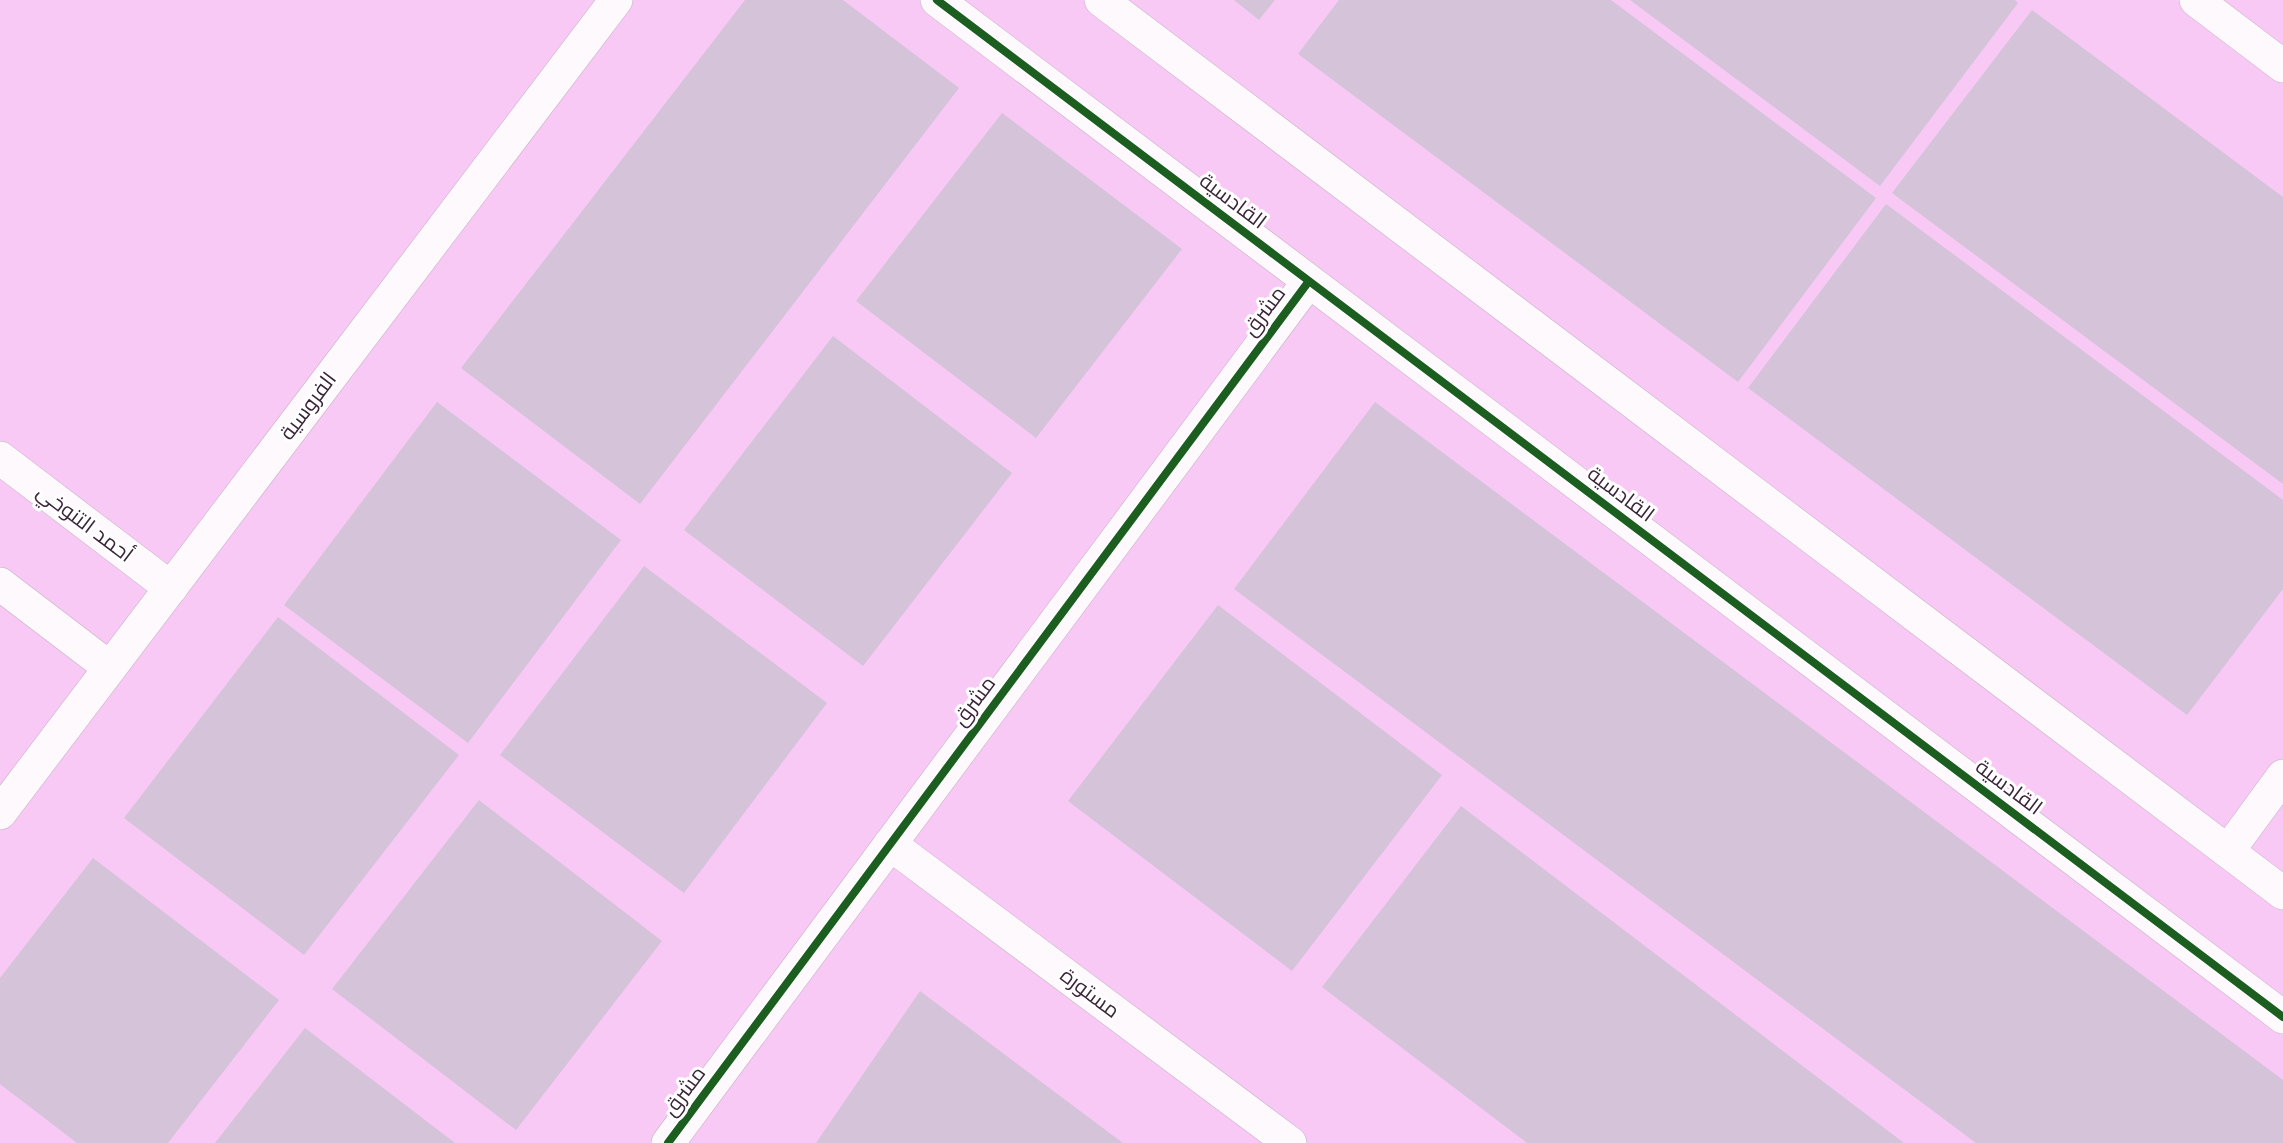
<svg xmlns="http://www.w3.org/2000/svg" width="2283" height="1143" font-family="Figtree,Cairo,sans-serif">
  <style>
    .built { fill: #f8c9f5 }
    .building { fill: #d5c3da }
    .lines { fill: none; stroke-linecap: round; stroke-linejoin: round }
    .street-casing { stroke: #c4aec3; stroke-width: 34 }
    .street { stroke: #fdf9fd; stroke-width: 33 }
    .cycleway-casing { stroke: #fff; stroke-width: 11 }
    .cycleway { stroke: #1b5e20; stroke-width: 8 }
    .labels { text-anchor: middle; stroke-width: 6; stroke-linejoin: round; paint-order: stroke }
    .street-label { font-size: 21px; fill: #3b253a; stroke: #fff }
  </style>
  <rect width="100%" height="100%" fill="#f2d8f0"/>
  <path class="built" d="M0,0H2283V1143H0Z"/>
  <path class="building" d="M745,0H843L959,88L640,504L461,368Z
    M1234,0H1275L1259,20Z
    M1339,0H1611L1876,198L1738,382L1298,54Z
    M1630,0H2015L2018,3L1880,186Z
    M2032,10L2283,197V484L1892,193Z
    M1002,113L1182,249L1036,438L856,301Z
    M1886,204L2283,500V589L2187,715L1748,388Z
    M833,336L1012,473L863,666L684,530Z
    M437,402L621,540L468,743L284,605Z
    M1375,402L2283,1080V1143H1976L1234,589Z
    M644,566L827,703L684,893L500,755Z
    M1218,605L1442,775L1292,971L1068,801Z
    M278,617L459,755L304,955L124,818Z
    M479,800L662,941L516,1130L332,989Z
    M1461,806L1904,1143H1527L1322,987Z
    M93,858L279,1000L168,1143H77L0,1084V978Z
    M920,991L1123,1143H816Z
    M305,1028L455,1143H215Z"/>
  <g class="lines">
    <g class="street-casing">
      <path id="street" d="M937,0L2283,1017
        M1101,0L2283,893
        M2196,0L2283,66
        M0,458L171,588
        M0,584L110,668
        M0,813L616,0
        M890,844L1290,1143
        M2228,851L2283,776
        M668,1143L1309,281"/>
    </g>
    <use href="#street" class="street"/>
    <g class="cycleway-casing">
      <path id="cycleway" d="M937,0L2283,1017
        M668,1143L1309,281"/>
    </g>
    <use href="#cycleway" class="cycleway"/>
  </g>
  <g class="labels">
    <g class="street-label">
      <text transform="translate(1233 201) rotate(37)" y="7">القادسية</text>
      <text transform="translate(1264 311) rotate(-53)" y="7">مشرق</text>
      <text transform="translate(308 406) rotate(-53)" y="7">الفروسية</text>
      <text transform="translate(1621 494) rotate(37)" y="7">القادسية</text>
      <text transform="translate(85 523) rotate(37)" y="7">أحمد التنوخي</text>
      <text transform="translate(974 701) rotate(-53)" y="7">مشرق</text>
      <text transform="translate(2009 787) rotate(37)" y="7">القادسية</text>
      <text transform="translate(1090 993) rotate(37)" y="7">مستورة</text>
      <text transform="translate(684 1091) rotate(-53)" y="7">مشرق</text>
    </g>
  </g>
</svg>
